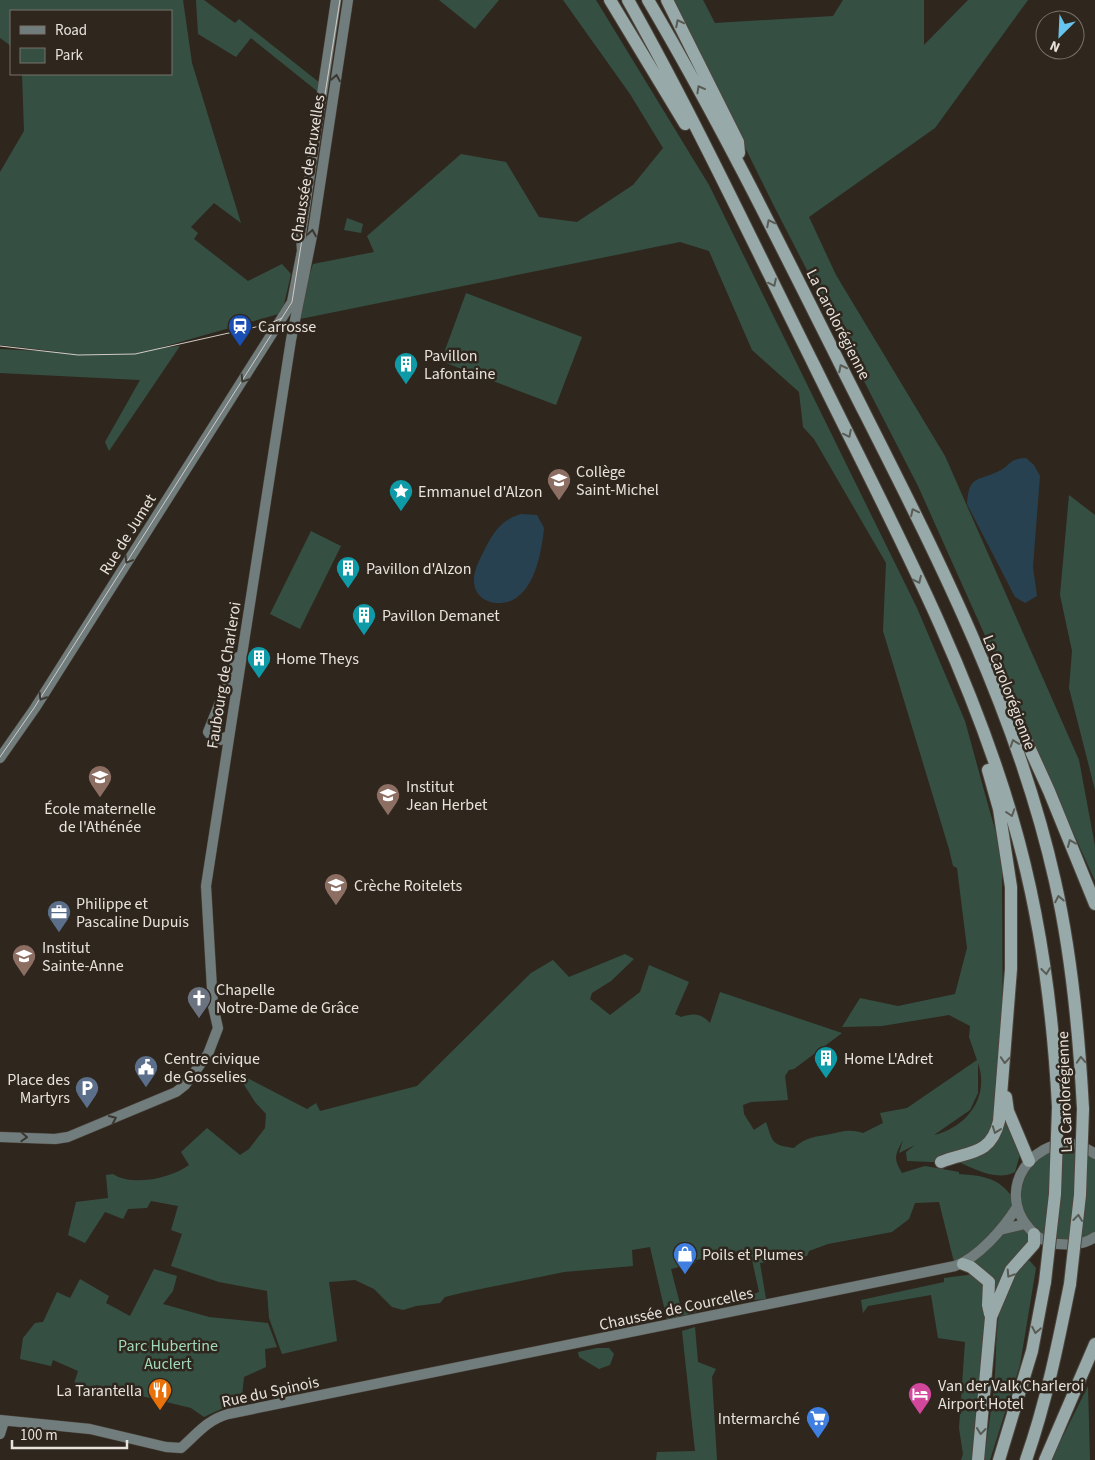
<svg xmlns="http://www.w3.org/2000/svg" width="1095" height="1460" font-family="'Source Sans 3',sans-serif">
  <style>
    .green { fill: #355043; fill-rule: evenodd }
    .water { fill: #284150 }
    .lines { fill: none; stroke-linecap: round; stroke-linejoin: round }
    .secondary-casing { stroke: #4d453d; stroke-width: 11 }
    .highway-casing { stroke: #4d453d; stroke-width: 14 }
    .secondary { stroke: #717d7c; stroke-width: 10 }
    .highway { stroke: #97a9a8; stroke-width: 12 }
    .tram { stroke: #d1cbc6; stroke-width: 1 }
    .highway-bridge-casing { stroke: #4d453d; stroke-width: 14; stroke-linecap: butt }
    .highway-bridge { stroke: #97a9a8; stroke-width: 12 }
    .oneway { stroke: #595b55 }
    .oneway2 { stroke: #3c3831 }
    .labels { text-anchor: middle; stroke-width: 5; stroke-linejoin: round; paint-order: stroke }
    .street-label { font-size: 16px; fill: #e8e2dd; stroke: #2f271e }
    .poi-label { font-size: 16px; fill: #e8e2dd; stroke: #2f271e; text-anchor: start }
    .park-label { font-size: 16px; fill: #a1dabe; stroke: #2f271e }
  </style>
  <rect width="100%" height="100%" fill="#2f271e"/>
  <path class="green" d="M0,0H183L192,63L241,223L214,203L191,227L198,233L194,239L248,281L282,264L291,274L282,313L159,348L180,346L109,451L105,442L140,380L0,373V349L61,352L0,345V172L24,131L22,74H171V11H11V46L0,38Z
    M196,0H204L235,23L239,19L320,83L317,91L251,38L236,57L198,34Z
    M439,0H499L475,29Z
    M563,0H596L709,185L917,608L965,721L985,794L996,833L1002,870L1003,1082L998,1126L975,1153L933,1162L907,1161L906,1152L915,1145L899,1153L903,1140C895,1155 893,1158 902,1173L925,1166L959,1172V1174C986,1176 1000,1178 1016,1202L1029,1161L1067,1144L1095,1154V1237L1075,1245L1034,1234L1017,1207L1005,1228L955,1266L939,1202L915,1203L909,1219L892,1232L828,1244L809,1251L807,1256L760,1263L766,1299L754,1300L753,1294L759,1292L751,1255L745,1256L744,1250L696,1260L695,1263L671,1269L681,1308L707,1303L708,1309L667,1320L650,1247L632,1250L633,1266L564,1272L461,1293L445,1297L440,1303L416,1306L403,1310L392,1307L374,1289L355,1280L329,1282L337,1341L282,1354L269,1318L267,1291L219,1282L171,1266L182,1234L171,1230L178,1206L151,1201L147,1208L128,1209L123,1219L105,1212L85,1243L68,1235L76,1202L108,1198L106,1175L113,1174C132,1187 172,1178 189,1165L181,1152L207,1128L240,1155L249,1149L265,1128L266,1114L255,1102L236,1072L307,1109L316,1103L320,1111L417,1086L531,973L553,960L569,977L625,954L634,959L611,981L592,993L590,999L610,1015L640,992L649,965L689,982L675,1014L681,1017C693,1013 701,1013 710,1023L720,992L842,1033L794,1069L789,1070L785,1076L788,1100L751,1102L743,1105L744,1114L754,1130L766,1122C773,1142 771,1145 794,1148C806,1137 815,1137 831,1134C844,1131 850,1129 863,1133L883,1123L880,1113L907,1108L977,1060L969,1037L970,1026L949,1015L882,1026L842,1027L860,998L898,1006L955,994L967,948L957,868L953,866L949,849L883,631L886,563L814,439L803,427L799,392L752,350L709,251L680,242L300,319L296,315L313,264L374,252L367,236L461,154L506,162L539,217L577,222L633,185L663,148L630,94ZM978,1063C990,1097 967,1127 934,1135L970,1110L978,1093Z
    M672,0H703L715,23L833,16L843,0H924V45L968,0H1028L935,128L809,217L836,275L945,456L1079,760L1095,846V881L918,486L774,206Z
    M347,218L363,224L361,233L344,230Z
    M466,293L582,337L556,405L441,361Z
    M1069,495L1095,515V790L1069,688L1072,651L1060,595Z
    M311,531L341,546L300,629L270,614Z
    M1003,1117L1021,1151L1015,1172C997,1182 972,1168 955,1160L970,1157Z
    M1019,1225L1029,1235L1033,1243L994,1304L971,1264L1010,1226Z
    M1029,1260L1036,1268L1020,1365L990,1460H984C987,1436 991,1412 994,1388C999,1342 989,1292 1029,1260Z
    M154,1269L177,1276L173,1291L163,1304L209,1317L268,1323L277,1347L265,1349L266,1367L244,1377L241,1405L221,1409L204,1417L191,1408L96,1385L93,1390L73,1387L78,1371L53,1360L51,1366L20,1359L23,1338L35,1323L43,1322L57,1292L70,1298L80,1279L109,1296L106,1303L130,1316Z
    M975,1274L988,1295L978,1460H961L963,1454L959,1428L965,1342L938,1338L931,1295L868,1306L863,1313L861,1300L944,1282V1278Z
    M695,1327L698,1362L716,1369L712,1377L717,1460H656L657,1452L695,1451L682,1331Z
    M597,1348H609L614,1354L610,1365L599,1369L579,1357L578,1352Z
    M1088,1386L1090,1460H1051Z"/>
  <path class="water" d="M1026,458L1034,465L1040,476L1033,567L1037,596L1025,603L1015,597L967,504C969,474 978,482 999,471C1012,465 1007,459 1026,458Z
    M521,514L537,515L544,528C542,549 536,585 516,598C499,609 473,602 474,579C474,569 481,557 486,547C494,531 503,519 521,514Z"/>
  <g class="lines">
    <g class="secondary-casing">
      <path id="secondary" d="M228,736L220,740L212,737L208,732L238,657
        M0,758L35,708L292,302L302,251L301,234L336,0
        M0,1137L55,1139L68,1137L176,1092L185,1085L208,1054L218,1028L213,1006L206,886L291,340L313,231L348,0
        M1095,1154C1049,1119 989,1183 1029,1228C1036,1237 1047,1243 1058,1244C1072,1245 1083,1245 1095,1237
        M1000,1230L1025,1224
        M0,1420L90,1429L166,1447L181,1448C197,1434 207,1420 228,1414L955,1266C978,1258 1004,1228 1017,1207
        M0,1434L4,1421"/>
    </g>
    <g class="highway-casing">
      <path id="highway" d="M610,0L685,124
        M628,0C695,119 753,243 814,365C886,512 966,659 1012,817C1040,912 1053,1009 1058,1107
        M648,0C720,122 782,248 845,374C927,537 1015,702 1055,881C1072,956 1079,1032 1083,1109
        M667,0L738,142L739,153
        M991,663L1049,791L1095,904
        M1006,1097L1008,1111L1029,1161
        M941,1162C968,1151 991,1156 999,1121L1011,969V887L999,809L988,770
        M963,1264L971,1267L989,1282L988,1305L990,1314
        M978,1460L991,1317L1011,1270L1034,1244V1234
        M999,1460L1032,1351L1045,1282
        M1026,1460C1046,1403 1058,1344 1070,1284
        M1045,1460L1095,1344"/>
    </g>
    <use href="#secondary" class="secondary"/>
    <use href="#highway" class="highway"/>
    <path class="tram" d="M0,346L78,355L135,354L269,324L282,318
      M0,757L34,708L292,302L340,0"/>
    <g class="highway-bridge-casing">
      <path id="highway-bridge" d="M1045,1282L1055,1194L1058,1107
        M1070,1284L1080,1195L1083,1109"/>
    </g>
    <use href="#highway-bridge" class="highway-bridge"/>
  </g>
  <defs><path id="oneway-chevron" d="M-2-3.5L2.5 0L-2 3.5" fill="none" stroke-width="1.6" stroke-linecap="round" stroke-linejoin="round" transform="scale(1.25)"/></defs>
  <g class="oneway">
    <use href="#oneway-chevron" transform="translate(679 23) rotate(-117)"/>
    <use href="#oneway-chevron" transform="translate(700 89) rotate(-119)"/>
    <use href="#oneway-chevron" transform="translate(770 223) rotate(-117)"/>
    <use href="#oneway-chevron" transform="translate(773 283) rotate(64)"/>
    <use href="#oneway-chevron" transform="translate(842 368) rotate(-117)"/>
    <use href="#oneway-chevron" transform="translate(848 434) rotate(64)"/>
    <use href="#oneway-chevron" transform="translate(914 512) rotate(-116)"/>
    <use href="#oneway-chevron" transform="translate(918 580) rotate(65)"/>
    <use href="#oneway-chevron" transform="translate(1014 743) rotate(-109)"/>
    <use href="#oneway-chevron" transform="translate(1011 813) rotate(72)"/>
    <use href="#oneway-chevron" transform="translate(1071 843) rotate(-113)"/>
    <use href="#oneway-chevron" transform="translate(1059 899) rotate(-101)"/>
    <use href="#oneway-chevron" transform="translate(1046 971) rotate(83)"/>
    <use href="#oneway-chevron" transform="translate(1005 1060) rotate(94)"/>
    <use href="#oneway-chevron" transform="translate(1081 1060) rotate(-93)"/>
    <use href="#oneway-chevron" transform="translate(996 1130) rotate(110)"/>
    <use href="#oneway-chevron" transform="translate(1078 1218) rotate(-84)"/>
    <use href="#oneway-chevron" transform="translate(1010 1274) rotate(123)"/>
    <use href="#oneway-chevron" transform="translate(1036 1330) rotate(101)"/>
    <use href="#oneway-chevron" transform="translate(981 1431) rotate(96)"/>
  </g>
  <g class="oneway2">
    <use href="#oneway-chevron" transform="translate(336 78) rotate(-80)"/>
    <use href="#oneway-chevron" transform="translate(312 233) rotate(-81)"/>
    <use href="#oneway-chevron" transform="translate(244 379) rotate(123)"/>
    <use href="#oneway-chevron" transform="translate(128 560) rotate(121)"/>
    <use href="#oneway-chevron" transform="translate(42 697) rotate(122)"/>
    <use href="#oneway-chevron" transform="translate(113 1119) rotate(-25)"/>
    <use href="#oneway-chevron" transform="translate(24 1137) rotate(3)"/>
  </g>
  <defs>
    <g id="station-pin" transform="scale(1.25)"><path d="M0 17L-7.5 6A9.5 9.5 0 1 1 7.5 6Z" fill="#1a4fb4" stroke="#2f271e"/><path d="M-3-6H3Q5-6 5-4V2Q5 4 3 4L4.5 6H3L1.5 4h-3L-3 6H-4.5L-3 4Q-5 4-5 2V-4Q-5-6-3-6ZM-3.5-4v3h7v-3ZM-3.5 1v1.5H-2V1ZM2 1v1.5H3.5V1Z" fill="#fff"/></g>
    <g id="building-pin" transform="scale(1.25)"><path d="M0 17L-7.5 6A9.5 9.5 0 1 1 7.5 6Z" fill="#0f9aa8" stroke="#2f271e"/><path d="M-4-6H4V6H1V3H-1V6H-4ZM-2.5-4.3h1.7v1.8h-1.7ZM.8-4.3h1.7v1.8H.8ZM-2.5-1h1.7V.8h-1.7ZM.8-1h1.7V.8H.8Z" fill="#fff"/></g>
    <g id="school-pin" transform="scale(1.25)"><path d="M0 17L-7.5 6A9.5 9.5 0 1 1 7.5 6Z" fill="#8d6e63" stroke="#2f271e"/><path d="M0-5L7-2L0 1L-7-2ZM-4 1L0 2.5L4 1V4Q0 6-4 4Z" fill="#fff"/></g>
    <g id="sight-pin" transform="scale(1.25)"><path d="M0 17L-7.5 6A9.5 9.5 0 1 1 7.5 6Z" fill="#0f9aa8" stroke="#2f271e"/><path d="M0-6L1.8-2.2L6-1.7L2.9 1.2L3.7 5.4L0 3.3L-3.7 5.4L-2.9 1.2L-6-1.7L-1.8-2.2Z" fill="#fff"/></g>
    <g id="office-pin" transform="scale(1.25)"><path d="M0 17L-7.5 6A9.5 9.5 0 1 1 7.5 6Z" fill="#5c6f8a" stroke="#2f271e"/><path d="M-6-3h4V-5.5h4V-3h4V5H-6ZM-1-4.5V-3h2v-1.5ZM-6 0V1H6V0Z" fill="#fff"/></g>
    <g id="church-pin" transform="scale(1.25)"><path d="M0 17L-7.5 6A9.5 9.5 0 1 1 7.5 6Z" fill="#6b7280" stroke="#2f271e"/><path d="M-1.2-6h2.4v3.5h3.3v2.4h-3.3V6h-2.4V-.1h-3.3v-2.4h3.3Z" fill="#fff"/></g>
    <g id="civic-pin" transform="scale(1.25)"><path d="M0 17L-7.5 6A9.5 9.5 0 1 1 7.5 6Z" fill="#5c6f8a" stroke="#2f271e"/><path d="M-.6-6.5H3V-4.5H.6V-3L4-1V1h2V6H-6V1h2V-1L-.6-3ZM-1.2 2.5V6h2.4V2.5Z" fill="#fff"/></g>
    <g id="parking-pin" transform="scale(1.25)"><path d="M0 17L-7.5 6A9.5 9.5 0 1 1 7.5 6Z" fill="#5c6f8a" stroke="#2f271e"/><path d="M-3.5-5.5H1a3.5 3.5 0 0 1 0 7H-1V5.5H-3.5ZM-1-3.4V-.6H.8a1.4 1.4 0 0 0 0-2.8Z" fill="#fff"/></g>
    <g id="shop-pin" transform="scale(1.25)"><path d="M0 17L-7.5 6A9.5 9.5 0 1 1 7.5 6Z" fill="#3f7fe0" stroke="#2f271e"/><path d="M-5-2.5h2.3a2.7 3.5 0 0 1 5.4 0H5L5.5 6h-11ZM-1.5-2.5h3a1.5 2.3 0 0 0-3 0Z" fill="#fff"/></g>
    <g id="restaurant-pin" transform="scale(1.25)"><path d="M0 17L-7.5 6A9.5 9.5 0 1 1 7.5 6Z" fill="#e8710a" stroke="#2f271e"/><path d="M-5-6h1v4h1v-4h1v4h1v-4h1v5L-1.5 .5V6h-2V.5L-5-1ZM5-6V6H3V1.5H1.5Q1.5-4 5-6Z" fill="#fff"/></g>
    <g id="hotel-pin" transform="scale(1.25)"><path d="M0 17L-7.5 6A9.5 9.5 0 1 1 7.5 6Z" fill="#d1479c" stroke="#2f271e"/><path d="M-6-4.5h1.5V1H6V5H4.5V3h-9V5H-6ZM-4 0a1.8 1.8 0 1 1 3.6 0ZM.5 0V-2.5h3Q6-2.5 6 0Z" fill="#fff"/></g>
    <g id="supermarket-pin" transform="scale(1.25)"><path d="M0 17L-7.5 6A9.5 9.5 0 1 1 7.5 6Z" fill="#3f7fe0" stroke="#2f271e"/><path d="M-6-5.5h2.5l.6 2H6L4.5 2H-2.5L-4.4-4H-6ZM-1.5 3.2a1.3 1.3 0 1 0 .1 0ZM3 3.2a1.3 1.3 0 1 0 .1 0Z" fill="#fff"/></g>
  </defs>
  <g fill-rule="evenodd">
    <use href="#station-pin" x="240" y="326"/>
    <use href="#building-pin" x="406" y="364"/>
    <use href="#school-pin" x="559" y="480"/>
    <use href="#sight-pin" x="401" y="491"/>
    <use href="#building-pin" x="348" y="568"/>
    <use href="#building-pin" x="364" y="615"/>
    <use href="#building-pin" x="259" y="658"/>
    <use href="#school-pin" x="100" y="777"/>
    <use href="#school-pin" x="388" y="795"/>
    <use href="#school-pin" x="336" y="885"/>
    <use href="#office-pin" x="59" y="912"/>
    <use href="#school-pin" x="24" y="956"/>
    <use href="#church-pin" x="199" y="998"/>
    <use href="#building-pin" x="826" y="1058"/>
    <use href="#civic-pin" x="146" y="1067"/>
    <use href="#parking-pin" x="87" y="1088"/>
    <use href="#shop-pin" x="685" y="1254"/>
    <use href="#restaurant-pin" x="160" y="1390"/>
    <use href="#hotel-pin" x="920" y="1394"/>
    <use href="#supermarket-pin" x="818" y="1418"/>
  </g>
  <g class="labels">
    <g class="street-label">
      <text transform="translate(307 168) rotate(-81)" y="6">Chaussée de Bruxelles</text>
      <text transform="translate(839 324) rotate(63)" y="6">La Carolorégienne</text>
      <text transform="translate(127 534) rotate(-58)" y="6">Rue de Jumet</text>
      <text transform="translate(223 675) rotate(-81)" y="6">Faubourg de Charleroi</text>
      <text transform="translate(1010 692) rotate(69)" y="6">La Carolorégienne</text>
      <text transform="translate(1064 1092) rotate(-92)" y="6">La Carolorégienne</text>
      <text transform="translate(676 1308) rotate(-12)" y="6">Chaussée de Courcelles</text>
      <text transform="translate(270 1391) rotate(-12)" y="6">Rue du Spinois</text>
    </g>
    <g class="poi-label">
      <text x="258" y="332">Carrosse</text>
      <text x="424" y="361">Pavillon<tspan x="424" dy="18">Lafontaine</tspan></text>
      <text x="576" y="477">Collège<tspan x="576" dy="18">Saint-Michel</tspan></text>
      <text x="418" y="497">Emmanuel d'Alzon</text>
      <text x="366" y="574">Pavillon d'Alzon</text>
      <text x="382" y="621">Pavillon Demanet</text>
      <text x="276" y="664">Home Theys</text>
      <text x="406" y="792">Institut<tspan x="406" dy="18">Jean Herbet</tspan></text>
      <text x="100" y="814" text-anchor="middle">École maternelle<tspan x="100" dy="18">de l'Athénée</tspan></text>
      <text x="354" y="891">Crèche Roitelets</text>
      <text x="76" y="909">Philippe et<tspan x="76" dy="18">Pascaline Dupuis</tspan></text>
      <text x="42" y="953">Institut<tspan x="42" dy="18">Sainte-Anne</tspan></text>
      <text x="216" y="995">Chapelle<tspan x="216" dy="18">Notre-Dame de Grâce</tspan></text>
      <text x="164" y="1064">Centre civique<tspan x="164" dy="18">de Gosselies</tspan></text>
      <text x="844" y="1064">Home L'Adret</text>
      <text x="70" y="1085" text-anchor="end">Place des<tspan x="70" dy="18">Martyrs</tspan></text>
      <text x="702" y="1260">Poils et Plumes</text>
      <text x="938" y="1391">Van der Valk Charleroi<tspan x="938" dy="18">Airport Hotel</tspan></text>
      <text x="142" y="1396" text-anchor="end">La Tarantella</text>
      <text x="800" y="1424" text-anchor="end">Intermarché</text>
    </g>
    <g class="park-label">
      <text x="168" y="1351">Parc Hubertine<tspan x="168" dy="18">Auclert</tspan></text>
    </g>
  </g>
  <rect x="10" y="10" width="162" height="65" fill="#2f271e" stroke="#79726a"/>
  <rect x="20" y="26" width="25" height="8" fill="#717d7c" stroke="#79726a"/>
  <text x="55" y="35" font-size="15" fill="#e8e2dd">Road</text>
  <rect x="20" y="48" width="25" height="15" fill="#355043" stroke="#79726a"/>
  <text x="55" y="60" font-size="15" fill="#e8e2dd">Park</text>
  <g transform="translate(1060 35) rotate(204)"><circle r="24" fill="#2f271e" stroke="#79726a"/>
  <path d="M0-4L9 19L0 12L-9 19Z" fill="#66c4ef"/>
  <text y="-8" font-size="14" font-weight="bold" text-anchor="middle" fill="#e8e2dd">N</text>
  </g>
  <path d="M12 1440v8h115v-8" fill="none" stroke="#e8e2dd" stroke-width="2.5"/>
  <text x="20" y="1440" font-size="15" fill="#e8e2dd" stroke="#2f271e" stroke-width="4" paint-order="stroke">100 m</text>
</svg>
